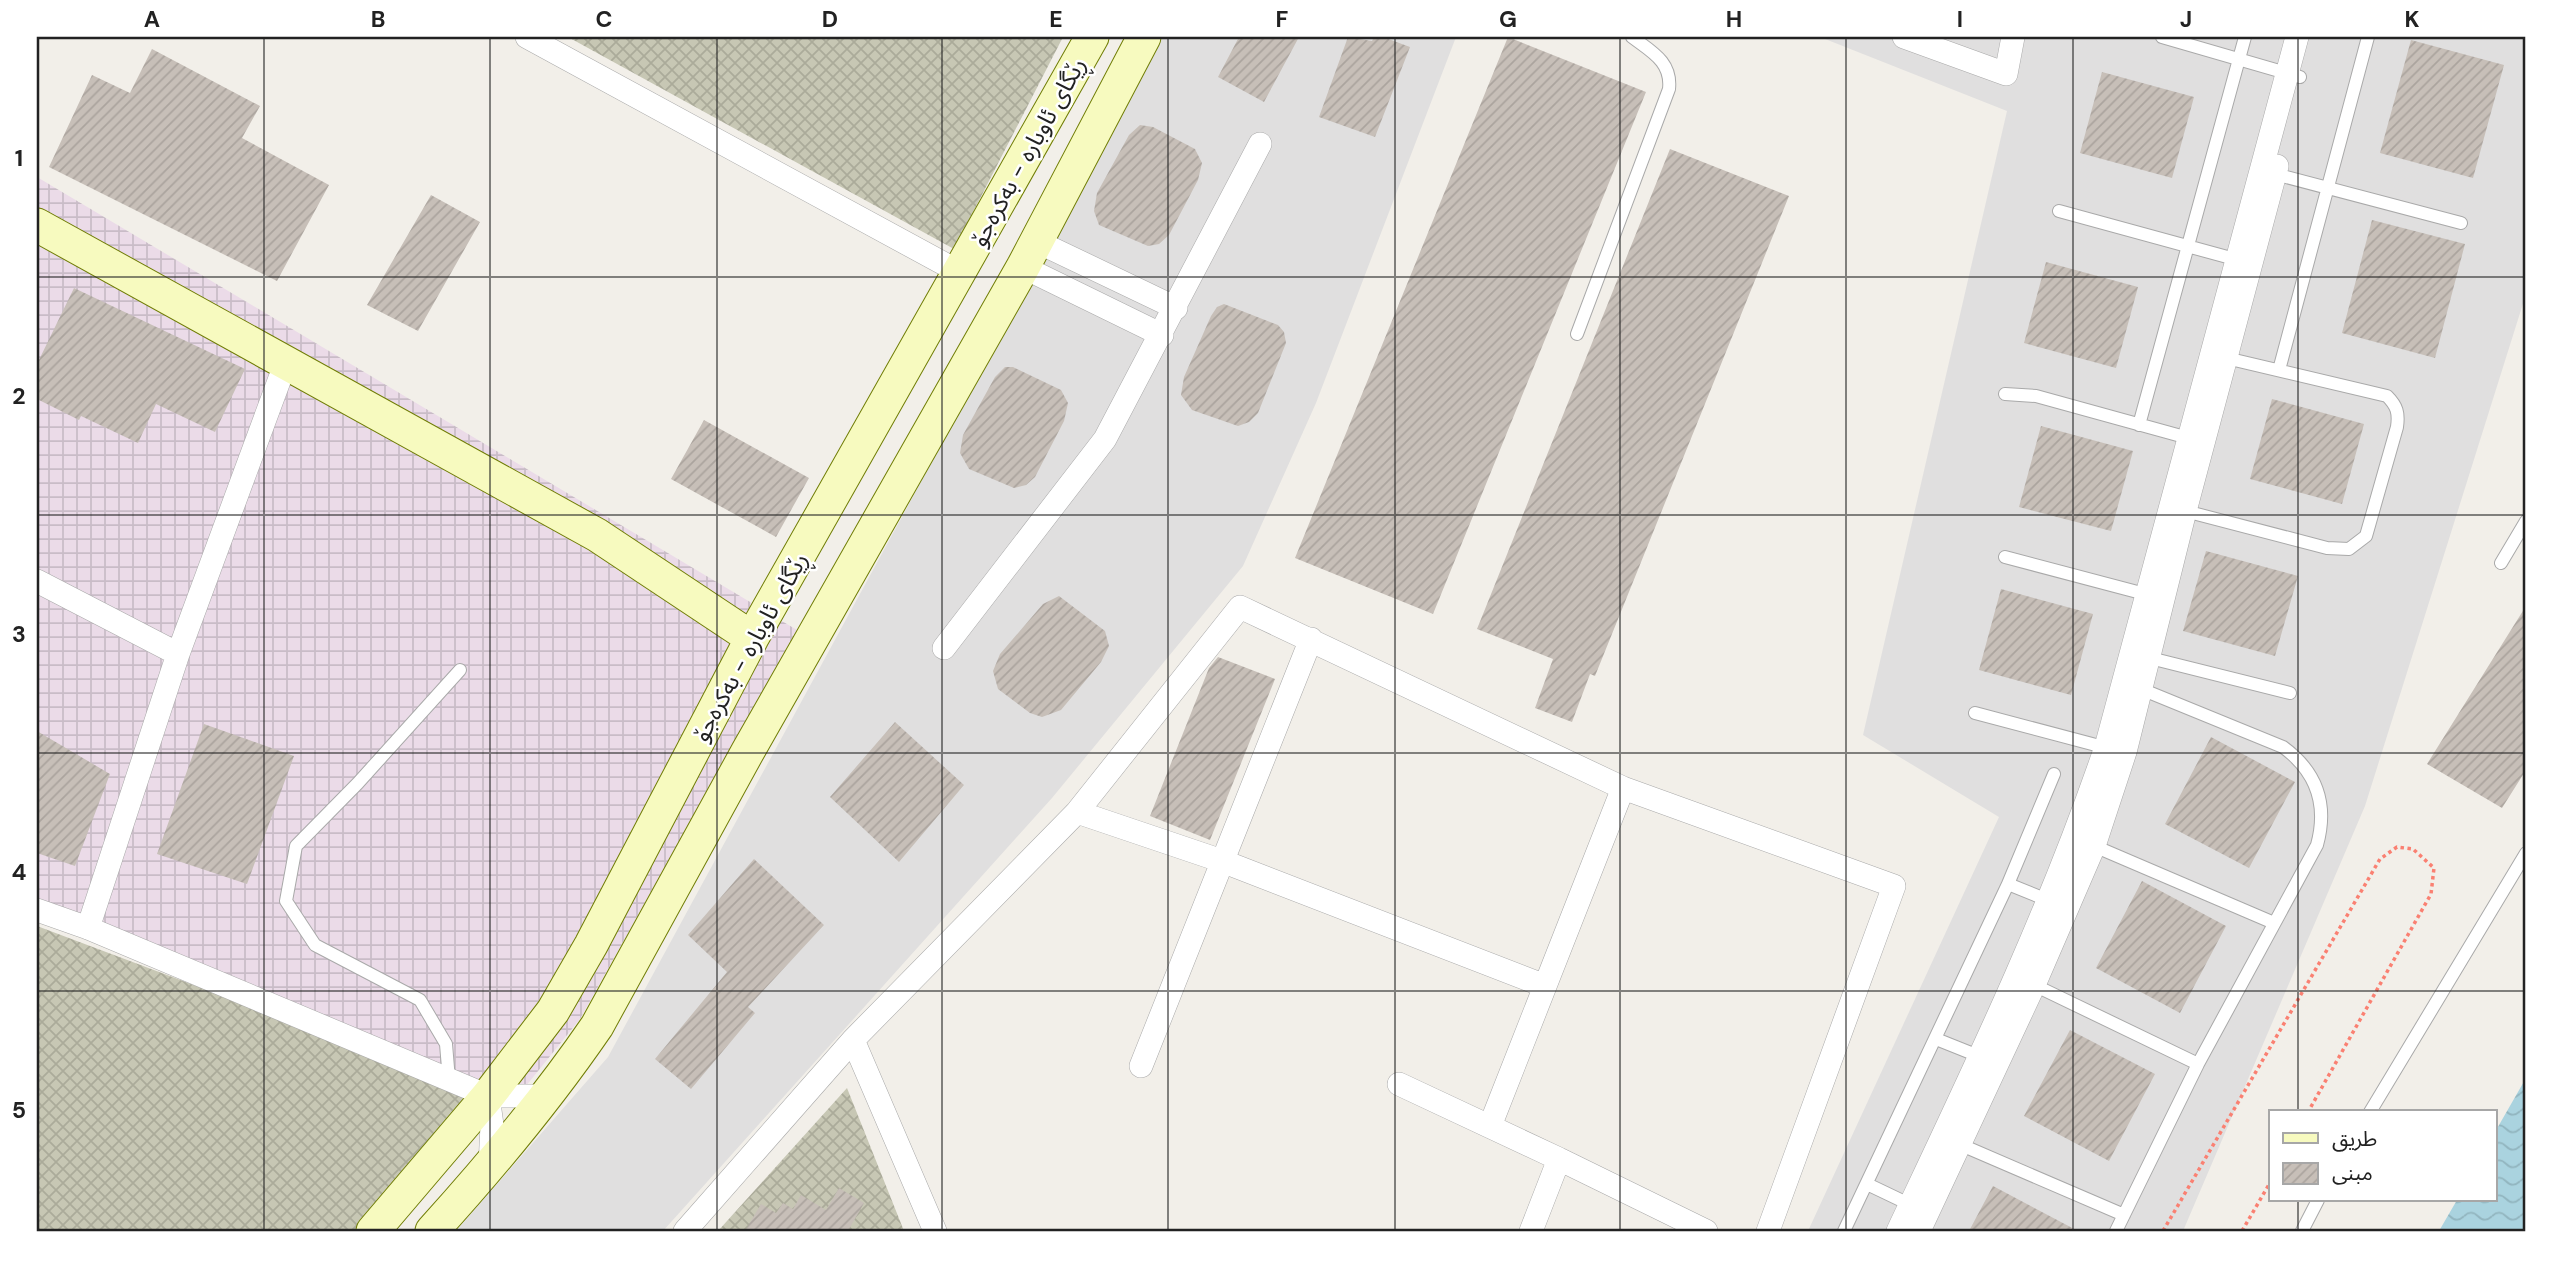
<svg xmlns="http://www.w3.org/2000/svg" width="2563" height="1268" font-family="'DM Sans','Noto Sans Arabic',sans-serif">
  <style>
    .residential { fill: #e0dfdf }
    .industrial { fill: url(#industrial-grid) }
    .construction { fill: url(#construction-cross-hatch) }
    .water { fill: url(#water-waves) }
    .building { fill: url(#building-hatch) }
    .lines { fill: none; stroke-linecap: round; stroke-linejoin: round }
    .lane-casing { stroke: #a9a9a9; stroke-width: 14 }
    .street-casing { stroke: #a9a9a9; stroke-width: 24 }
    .secondary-casing { stroke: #707d05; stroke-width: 35 }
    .path { stroke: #fa8072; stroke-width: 3.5; stroke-dasharray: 3.5 3.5; stroke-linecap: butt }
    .lane { stroke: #fff; stroke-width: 12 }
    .street { stroke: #fff; stroke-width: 23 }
    .secondary { stroke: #f7fabf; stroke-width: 33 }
    .grid { fill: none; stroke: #222; stroke-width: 2; stroke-opacity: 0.55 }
    .labels { text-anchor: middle; stroke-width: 5; stroke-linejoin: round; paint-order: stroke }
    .street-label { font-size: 24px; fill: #222; stroke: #fff }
    .neatline { fill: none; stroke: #222; stroke-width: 2.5 }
    .grid-label { font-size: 23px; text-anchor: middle; font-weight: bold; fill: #222 }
  </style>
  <defs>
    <pattern id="industrial-grid" width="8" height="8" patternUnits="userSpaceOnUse" patternTransform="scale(1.75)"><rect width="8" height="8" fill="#ebdbe8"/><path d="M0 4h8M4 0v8" fill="none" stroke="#c9bcc7"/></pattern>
    <pattern id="construction-cross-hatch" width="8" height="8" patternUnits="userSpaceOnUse" patternTransform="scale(1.75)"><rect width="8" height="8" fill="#c7c7b4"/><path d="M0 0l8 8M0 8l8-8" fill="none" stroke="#abab9a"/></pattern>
    <pattern id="water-waves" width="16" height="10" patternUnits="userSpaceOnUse" patternTransform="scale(1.75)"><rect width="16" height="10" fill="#aad3df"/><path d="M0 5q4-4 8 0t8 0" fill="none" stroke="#92b5bf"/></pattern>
    <pattern id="building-hatch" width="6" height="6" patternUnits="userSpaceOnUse" patternTransform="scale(1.75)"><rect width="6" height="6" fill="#c7bfb8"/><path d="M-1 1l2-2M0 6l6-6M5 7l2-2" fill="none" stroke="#aba49e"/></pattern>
  </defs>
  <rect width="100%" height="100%" fill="#f2efe9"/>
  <path class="residential" d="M1163,37H1456L1316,403L1243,566L1052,798L663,1231H456L608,1057Z
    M1820,37H2526V294L2365,806L2183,1231H1808L1999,817L1863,735L2007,111Z"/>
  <path class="industrial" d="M37,177L797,630L580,1019L509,1107L157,957L37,913Z"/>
  <path class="construction" d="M568,37H1063L954,249Z
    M37,926L488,1096L366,1231H37Z
    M847,1088L904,1231H718Z"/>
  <path class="water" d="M2526,1078V1231H2439L2457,1200H2495V1132Z"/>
  <path class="building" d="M1239,37H1299L1264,102L1218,77Z
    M1348,37L1372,41L1374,37H1383L1410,47L1375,137L1319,117Z
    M1508,37L1646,92L1433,614L1295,558Z
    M2411,40L2504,65L2473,178L2380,153Z
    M152,49L260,106L242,138L329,185L277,281L49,167L92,75L130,93Z
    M2102,72L2194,97L2172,178L2080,153Z
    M1140,125L1153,127L1195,149L1202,163L1198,180L1169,235L1159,244L1148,246L1099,225L1094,211L1097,193L1129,135Z
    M1670,149L1789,196L1595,676L1590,674L1572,722L1535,708L1553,659L1477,629Z
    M431,195L480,222L418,331L367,305Z
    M2372,220L2465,244L2435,358L2342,333Z
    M2046,262L2138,287L2116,368L2024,343Z
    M74,288L245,369L215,432L156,404L138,443L81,416L79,420L37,399V364Z
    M1224,304L1278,325L1284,332L1286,343L1258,413L1249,422L1238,426L1192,410L1181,395L1184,377L1211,316L1217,307Z
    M1005,367H1013L1061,390L1068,403L1064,421L1035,477L1026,485L1014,488L969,469L960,453L963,435L995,377Z
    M2272,399L2364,424L2342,504L2250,479Z
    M704,420L809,478L776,537L671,479Z
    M2041,426L2133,451L2111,531L2019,507Z
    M2206,551L2298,576L2275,656L2183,631Z
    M2001,589L2093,614L2071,695L1979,670Z
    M1059,596L1105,631L1109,646L1101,662L1061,710L1042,717L1030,713L998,689L993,671L1000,654L1043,604Z
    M2526,606V770L2502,808L2427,764Z
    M1218,657L1275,679L1210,840L1150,816L1209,668Z
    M895,722L964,785L899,862L830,797Z
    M204,724L294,756L247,884L157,854Z
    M37,731L110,774L75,866L37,853Z
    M2211,737L2295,782L2249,868L2165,824Z
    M754,859L824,925L748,1007L755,1013L691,1089L655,1059L727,972L688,935Z
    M2142,881L2226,926L2180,1013L2096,968Z
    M2070,1030L2155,1074L2109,1161L2024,1116Z
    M1993,1186L2078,1231H1969Z
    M839,1188L864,1203L848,1231H745L761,1204L776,1213L783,1203L793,1209L801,1195L826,1210Z"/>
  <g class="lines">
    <g class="lane-casing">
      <path id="lane" d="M2162,37L2300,77
        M2275,174L2461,223
        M2059,211L2242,261
        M1577,334L1669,89C1672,62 1652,52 1632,37
        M2279,370L2368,37
        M2005,394L2036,396L2192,439
        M2139,425L2245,37
        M2185,511L2327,548L2349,549L2366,536L2397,427C2399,413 2397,406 2387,396L2226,358
        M2005,557L2145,594
        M2501,563L2526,521
        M2150,658L2290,693
        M1975,713L2111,749
        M2094,846L2274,923
        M2008,884L2050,901
        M2034,985L2198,1064
        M1936,1039L1981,1057
        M449,1080L446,1044L420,1000L315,945L286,901L296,846L358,783L460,670
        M2370,1112L2526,853
        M1959,1144L2124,1215
        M1867,1184L1911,1205
        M1844,1231L2008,884L2054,774
        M2116,1231L2198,1064L2317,845C2328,805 2317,772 2283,747L2141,689
        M2302,1231L2318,1200"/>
    </g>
    <g class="street-casing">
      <path id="street" d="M527,37L961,273
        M1904,37L2006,74L2013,37
        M1036,241L1176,308
        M1023,267L1162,335
        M37,581L178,654
        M944,648L1105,439L1260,144
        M1077,812L1222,861L1545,986
        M37,910L88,928L488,1096H547
        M88,928L178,654L286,362
        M853,1040L935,1231
        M1141,1066L1311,639
        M1399,1084L1559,1159L1531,1231
        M488,1096L492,1125L490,1166
        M1490,1126L1623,788
        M1559,1159L1706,1231
        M685,1231L853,1040L1077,812L1240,607L1623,788L1894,886L1768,1231
        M1898,1231C1974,1070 2048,917 2106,747L2297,37
        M1919,1231L2034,985L2094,846L2125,752L2185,511L2277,166"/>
    </g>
    <g class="secondary-casing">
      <path id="secondary" d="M37,225L597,535L752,638
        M373,1231L488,1096L553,1011L591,945L752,638L1092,37
        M432,1231C491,1166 547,1099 597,1026L748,751L1023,267L1144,37"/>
    </g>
    <path class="path" d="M2163,1231L2380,859L2397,847L2413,849L2434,868L2431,894L2308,1112
      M2242,1231L2271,1181"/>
    <use href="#lane" class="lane"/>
    <use href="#street" class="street"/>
    <use href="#secondary" class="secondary"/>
  </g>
  <path class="grid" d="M264,37V1231M490,37V1231M717,37V1231M942,37V1231M1168,37V1231M1395,37V1231M1620,37V1231M1846,37V1231M2073,37V1231M2298,37V1112M37,277H2526M37,515H2526M37,753H2526M37,991H2526M2298,1200V1231"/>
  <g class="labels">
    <g class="street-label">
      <text transform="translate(1028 152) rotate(-61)" y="8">ڕێگای ئاوبارە - بەکرەجۆ</text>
      <text transform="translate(750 647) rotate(-61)" y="8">ڕێگای ئاوبارە - بەکرەجۆ</text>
    </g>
  </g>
  <rect width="2563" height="1268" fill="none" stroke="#ffffff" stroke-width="77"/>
  <rect x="2269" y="1110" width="228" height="91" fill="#ffffff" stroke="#a7a7a7" stroke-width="2"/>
  <rect x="2283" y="1133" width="35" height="10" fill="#f7fabf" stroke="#a7a7a7" stroke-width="2"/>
  <text x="2332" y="1146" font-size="21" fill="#222222">طريق</text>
  <rect x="2283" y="1163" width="35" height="21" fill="url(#building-hatch)" stroke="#a7a7a7" stroke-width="2"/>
  <text x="2332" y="1180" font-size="21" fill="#222222">مبنى</text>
  <rect x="38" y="38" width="2486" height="1192" class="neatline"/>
  <g class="grid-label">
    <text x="152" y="27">A</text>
    <text x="378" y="27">B</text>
    <text x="604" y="27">C</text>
    <text x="830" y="27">D</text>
    <text x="1056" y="27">E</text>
    <text x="1282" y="27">F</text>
    <text x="1508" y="27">G</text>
    <text x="1734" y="27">H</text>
    <text x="1960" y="27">I</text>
    <text x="2186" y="27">J</text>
    <text x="2412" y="27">K</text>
    <text x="19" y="166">1</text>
    <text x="19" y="404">2</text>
    <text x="19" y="642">3</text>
    <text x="19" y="880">4</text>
    <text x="19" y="1118">5</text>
  </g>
</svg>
